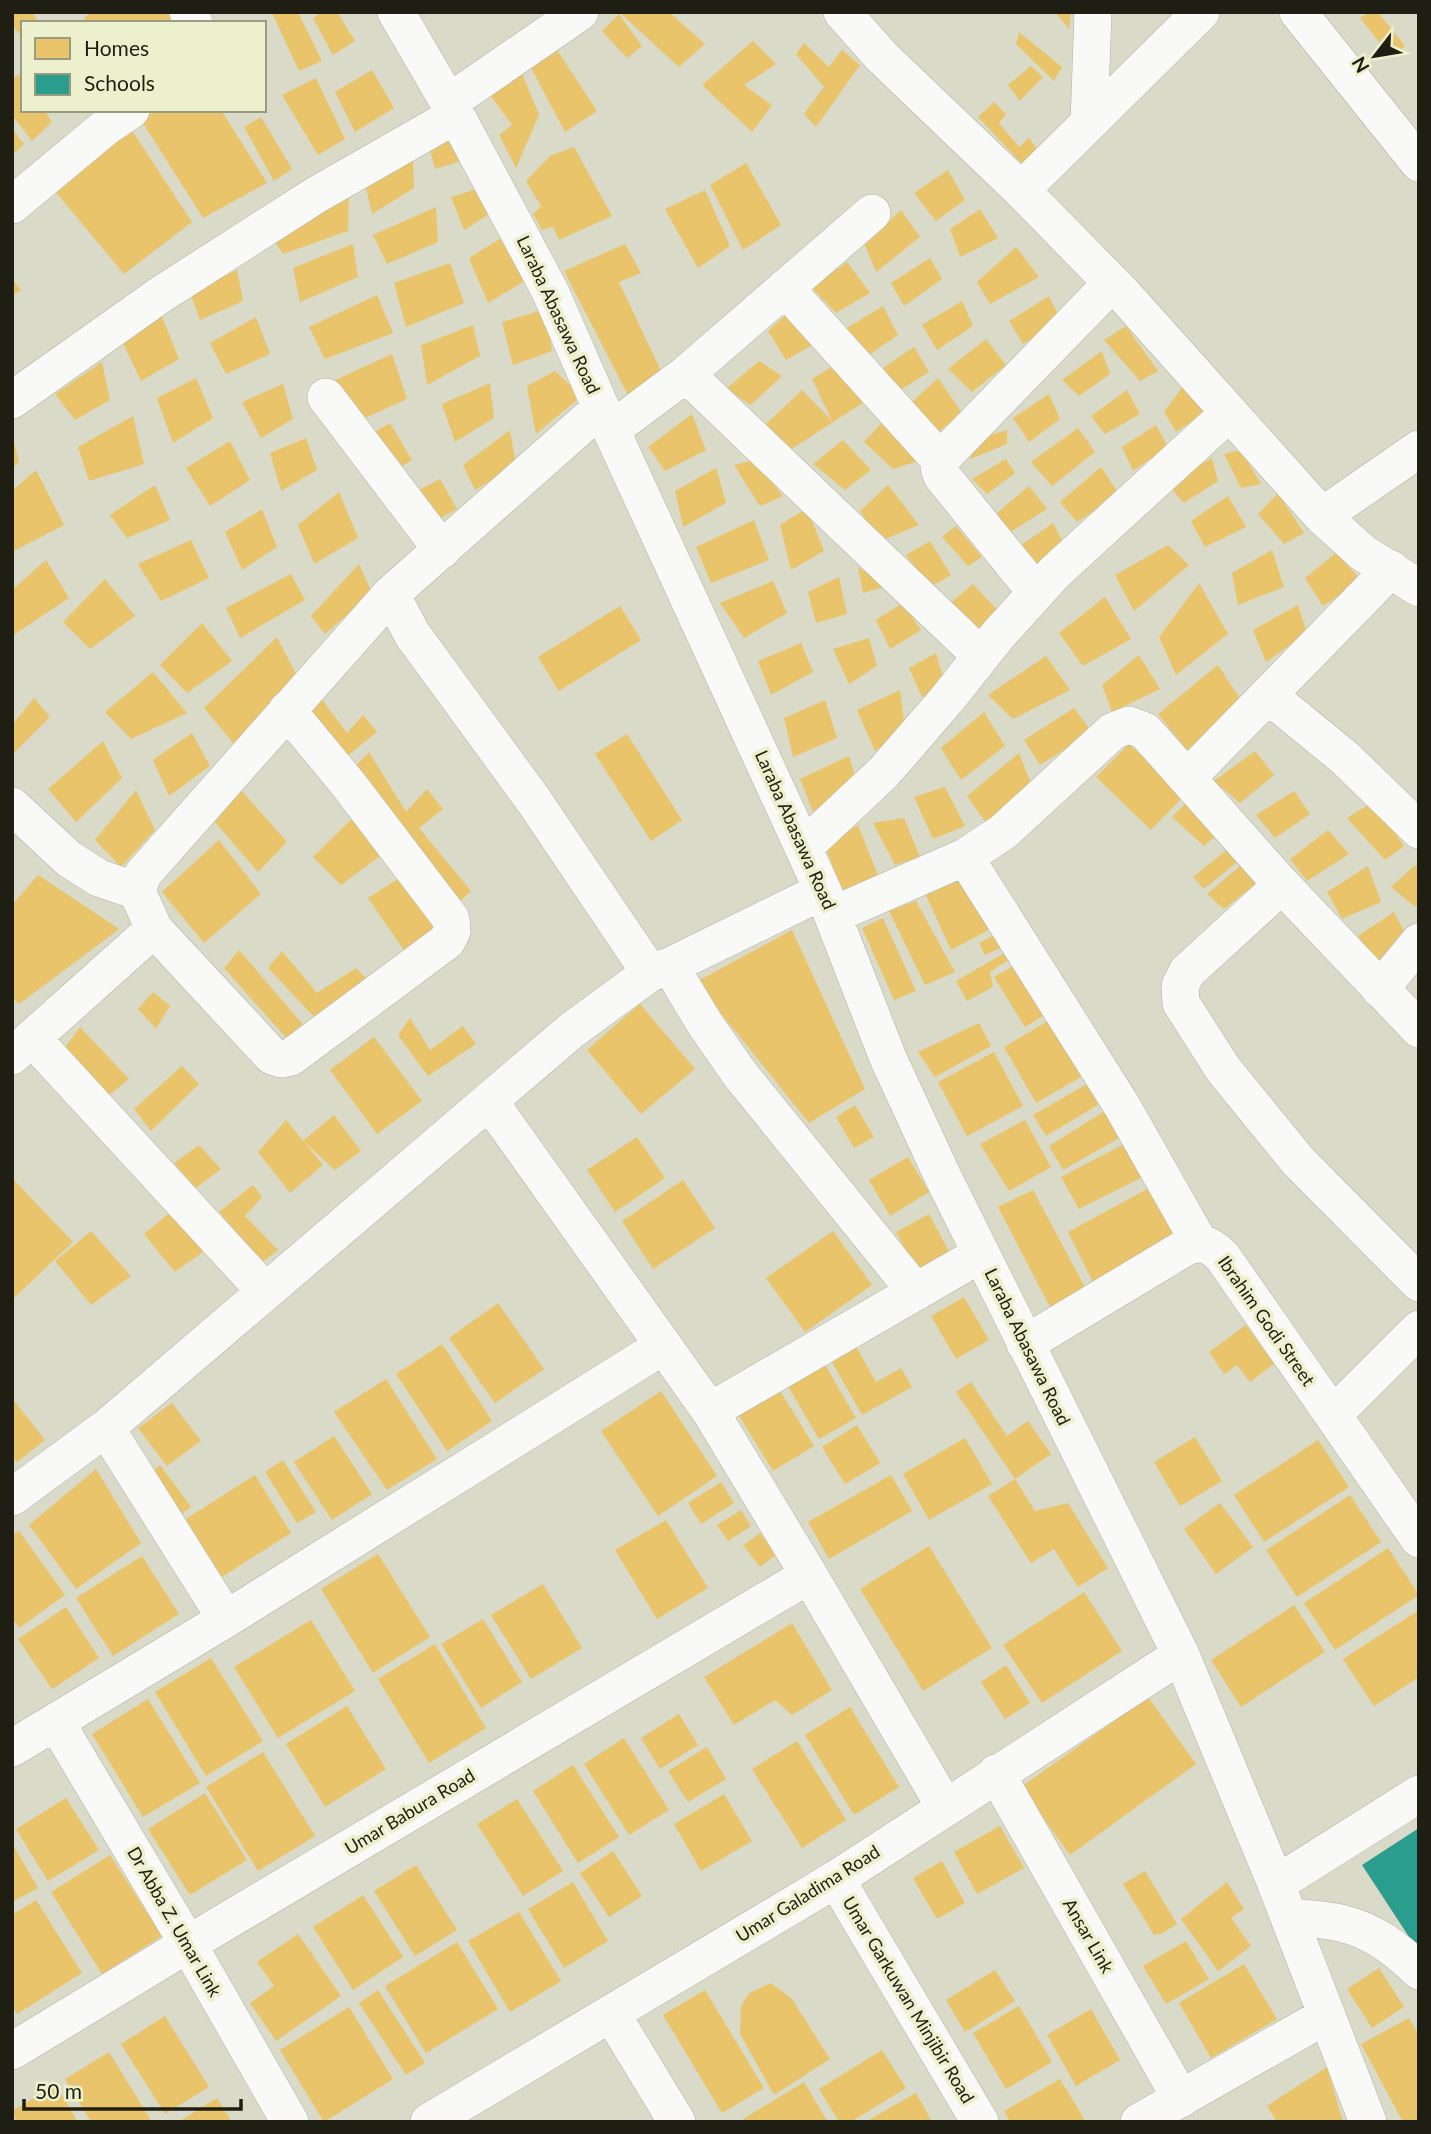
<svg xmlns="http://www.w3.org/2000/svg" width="1431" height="2134" font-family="Lato,sans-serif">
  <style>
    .homes { fill: #e9c46a }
    .schools { fill: #2a9d8f }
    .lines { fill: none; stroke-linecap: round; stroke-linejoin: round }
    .minor-casing { stroke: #b0b1a3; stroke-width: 38 }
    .minor { stroke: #f9faf7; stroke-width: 37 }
    .labels { text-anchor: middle; stroke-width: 7; stroke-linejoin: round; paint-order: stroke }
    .street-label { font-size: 18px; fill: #1e1f12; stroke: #edf0cd }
  </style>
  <rect width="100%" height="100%" fill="#d9dbc8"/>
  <path class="homes" d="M12,12H32L39,23H23V38L12,25Z
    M91,12H167L173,23H87L84,18Z
    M298,12L322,61L299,71L272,13Z
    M322,12H337L355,41L333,55L313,18Z
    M619,12H669L705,44L679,67Z
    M1055,12H1071L1069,29Z
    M1370,12H1378L1405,46L1392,58L1360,18Z
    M619,14L642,46L627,58L602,31Z
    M1019,32L1062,67L1054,81L1016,44Z
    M753,41L776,64L744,85L772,105L752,132L702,85Z
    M804,43L829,67L842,50L860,65L816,127L804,114L824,87L796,54Z
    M553,44L597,111L565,132L529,64Z
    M1031,66L1043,77L1020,101L1008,85Z
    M372,70L394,108L355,132L335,92Z
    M522,73L539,115L516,168L499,135L512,125L490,95Z
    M20,74L23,78V110H44L52,122L32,141L12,115V79Z
    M316,78L345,139L318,155L282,95Z
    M994,102L1006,114L999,123L1019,147L1029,138L1043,157L1026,168L978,117Z
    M157,110H221L267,183L203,218L141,120Z
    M261,117L292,169L274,181L244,127Z
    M129,126L192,222L124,274L49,184Z
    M12,129L24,144L12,155Z
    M449,135L464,160L435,169L430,149Z
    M574,147L612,216L559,240L553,227L542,230L533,214L541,206L526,181L550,156Z
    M413,158L414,188L372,214L366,188Z
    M746,163L781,225L743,250L710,185Z
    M948,170L965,200L936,221L914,193Z
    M483,187L491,213L464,230L451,197Z
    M705,190L730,246L698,268L665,209Z
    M349,192L348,231L283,254L274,240Z
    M436,207L438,242L387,264L373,235Z
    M980,209L998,238L960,257L950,229Z
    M901,210L920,237L876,272L865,245Z
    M501,238L526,280L488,303L469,258Z
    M353,244L358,277L300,302L293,268Z
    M625,244L641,273L619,282L661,371L630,399L564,271Z
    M1016,247L1039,277L990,304L977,282Z
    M930,258L942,279L904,306L891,283Z
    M847,262L870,293L836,313L811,287Z
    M450,263L464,303L406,327L394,283Z
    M237,270L243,301L200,320L190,292Z
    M12,279L21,290L12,296Z
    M377,295L393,333L325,359L309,327Z
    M1049,296L1061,321L1023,344L1009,321Z
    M962,301L973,326L937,350L922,325Z
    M883,306L898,335L863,359L842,331Z
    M546,309L552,351L513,365L502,322Z
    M789,312L818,342L786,360L768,331Z
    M161,314L179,359L141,381L121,339Z
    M256,317L270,354L226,374L210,343Z
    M473,325L480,356L427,385L421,345Z
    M1126,326L1158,371L1140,381L1104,340Z
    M986,339L1006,365L972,392L948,369Z
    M914,347L929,372L894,394L883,368Z
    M1102,351L1110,374L1079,396L1062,380Z
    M392,354L407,399L356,422L333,381Z
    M759,361L782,376L751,405L726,389Z
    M102,362L110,400L75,420L55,394Z
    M838,363L864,402L787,452L766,424L802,390L832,421L812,379Z
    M555,371L582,396L536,434L527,386Z
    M196,378L213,418L173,443L157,398Z
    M938,378L962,413L933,436L909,405Z
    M490,383L494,418L455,442L442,404Z
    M283,384L293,419L261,438L242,402Z
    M1183,386L1207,411L1176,432L1164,412Z
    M1127,390L1140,414L1105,434L1091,416Z
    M1049,394L1060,419L1029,442L1013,418Z
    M692,414L706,450L665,471L648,447Z
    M133,416L144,464L89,481L78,447Z
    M886,418L924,459L893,469L864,442Z
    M390,423L412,460L392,472L370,435Z
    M1156,425L1168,447L1133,471L1122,447Z
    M1078,428L1095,452L1052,486L1031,462Z
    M510,430L516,465L475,490L463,465Z
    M1007,430V444L970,459L974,440Z
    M12,433L19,463L12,467Z
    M306,438L317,470L281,491L270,453Z
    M843,440L871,470L845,490L813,464Z
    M230,441L250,480L210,506L186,468Z
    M1241,450L1261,484L1241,488L1224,454Z
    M1212,458L1218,481L1184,503L1167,484Z
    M1006,459L1015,473L987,494L972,479Z
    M754,460L783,496L760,506L734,465Z
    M1101,467L1119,494L1077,522L1060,502Z
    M716,468L726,503L683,527L675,491Z
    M36,470L64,525L12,552V491Z
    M440,479L457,509L431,523L415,492Z
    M155,485L170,520L127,538L110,515Z
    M888,485L919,525L880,541L860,511Z
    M1029,486L1047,509L1009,533L996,514Z
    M339,492L358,538L314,564L298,525Z
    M1278,493L1304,533L1284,544L1258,514Z
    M1228,496L1246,527L1205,547L1191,521Z
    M807,508L824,551L791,570L780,525Z
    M262,509L277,547L242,570L225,532Z
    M754,520L769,560L711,583L696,547Z
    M1053,523L1065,546L1021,573L1020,546Z
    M956,526L982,557L968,566L942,537Z
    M191,540L209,578L161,601L138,564Z
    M930,541L951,575L930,587L906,555Z
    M1168,545L1189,565L1134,611L1115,575Z
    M1272,550L1284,587L1238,605L1232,573Z
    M1336,553L1362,581L1323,606L1305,578Z
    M46,560L69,598L12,636V590Z
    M359,564L372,593L325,634L311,616Z
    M858,567L888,586L863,593Z
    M291,574L305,600L240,638L226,608Z
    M839,577L847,614L816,623L808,592Z
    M105,579L135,616L90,649L63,622Z
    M773,581L787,613L744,638L720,603Z
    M1199,583L1228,634L1176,675L1159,637Z
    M973,584L999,612L974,635L947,606Z
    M1105,597L1131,639L1083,666L1059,633Z
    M903,603L921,630L890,649L876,620Z
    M1298,605L1307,633L1266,662L1253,630Z
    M620,606L641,640L559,691L538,657Z
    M202,623L232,661L187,693L160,665Z
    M277,637L296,674L234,744L204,708Z
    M869,638L877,666L849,684L833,649Z
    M801,643L813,672L771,695L758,661Z
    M936,653L945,684L922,697L909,668Z
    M1139,655L1160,689L1112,712L1102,685Z
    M1046,656L1070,690L1013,719L988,695Z
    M1218,665L1242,702L1188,751L1158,714Z
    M153,672L187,713L131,739L105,712Z
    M900,690L905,729L875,751L857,710Z
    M34,698L50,717L12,755V725Z
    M321,698L347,733L363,715L377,732L346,757L311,713Z
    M825,700L837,738L793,757L784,718Z
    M1074,708L1092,732L1040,765L1024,740Z
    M984,712L1005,746L961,780L941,748Z
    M192,733L210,766L169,796L153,760Z
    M627,734L682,820L651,841L595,754Z
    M103,741L122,778L76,822L48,789Z
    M1129,744L1184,796L1151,830L1096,777Z
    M1255,751L1274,775L1240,803L1214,781Z
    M369,752L406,812L427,789L443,809L419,828L471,891L458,903L356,766Z
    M1019,753L1032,786L989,827L967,796Z
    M849,756L856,779L813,812L800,779Z
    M945,787L965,826L933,839L914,797Z
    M136,790L155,830L121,867L95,840Z
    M241,790L287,842L258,872L215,822Z
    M1294,791L1310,814L1275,838L1256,815Z
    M1189,800L1220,832L1204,846L1172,817Z
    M1373,802L1404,846L1385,860L1347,818Z
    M356,815L385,852L341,885L313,857Z
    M904,818L920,857L895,865L873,823Z
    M858,825L879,878L843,895L825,845Z
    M1328,830L1349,854L1307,881L1290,859Z
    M219,840L261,894L204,943L162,892Z
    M1234,844L1242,858L1204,889L1193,877Z
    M1245,862L1262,879L1224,909L1207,894Z
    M1415,865L1419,867V904L1415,907L1391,887Z
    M1368,866L1381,902L1342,919L1327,892Z
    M965,871L998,925L951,950L923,889Z
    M38,875L119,929L19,1004L12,997V905Z
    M404,875L441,930L406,953L368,898Z
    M916,901L955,972L925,985L889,911Z
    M1394,912L1407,937L1377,964L1358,936Z
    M883,918L916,991L894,1000L862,928Z
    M792,930L865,1089L809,1123L696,982Z
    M1004,930L1011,943L985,955L979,943Z
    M1013,948L1016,955L990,972L993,987L967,1001L956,981Z
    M239,950L305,1027L289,1041L224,968Z
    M282,951L317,993L356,968L369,981L317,1020L268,968Z
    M1015,965L1046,1014L1025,1027L994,977Z
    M153,992L170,1006L156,1029L138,1009Z
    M640,1004L695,1069L641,1114L587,1050Z
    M410,1018L430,1050L463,1026L476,1044L428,1076L398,1035Z
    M1048,1021L1081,1077L1036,1103L1004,1047Z
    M979,1023L991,1046L935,1077L918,1052Z
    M80,1027L129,1079L108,1096L64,1049Z
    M374,1037L422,1101L377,1134L330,1070Z
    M994,1052L1023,1106L967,1136L938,1082Z
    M182,1066L199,1084L151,1131L134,1109Z
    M1087,1084L1098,1105L1046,1136L1033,1115Z
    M855,1105L874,1137L854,1148L836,1117Z
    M1105,1111L1121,1137L1063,1170L1049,1146Z
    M334,1115L361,1151L335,1170L303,1141Z
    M286,1120L323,1165L290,1193L258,1152Z
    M1025,1120L1051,1167L1009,1191L980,1144Z
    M637,1137L665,1178L615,1212L587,1170Z
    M1128,1142L1147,1175L1079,1209L1061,1177Z
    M199,1145L221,1169L196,1188L174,1163Z
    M908,1157L929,1192L890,1216L869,1180Z
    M12,1178L73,1242L12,1300Z
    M683,1180L715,1228L653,1269L622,1221Z
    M253,1185L262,1197L245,1216L278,1250L262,1262L219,1212Z
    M1151,1187L1179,1237L1094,1284L1068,1232Z
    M1033,1190L1087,1291L1052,1311L998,1207Z
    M174,1209L210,1247L175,1272L144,1234Z
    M929,1214L952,1257L919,1275L896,1232Z
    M91,1231L131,1276L91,1305L55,1261Z
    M833,1231L872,1285L805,1332L766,1278Z
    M964,1297L989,1340L956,1359L931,1316Z
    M498,1303L544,1369L495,1403L449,1338Z
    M1246,1325L1274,1364L1250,1382L1237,1365L1224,1374L1209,1352Z
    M853,1341L876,1382L901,1368L912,1387L862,1415L828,1355Z
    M442,1344L492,1421L447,1451L396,1374Z
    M823,1361L856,1418L819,1439L786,1383Z
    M386,1379L437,1459L387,1490L334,1412Z
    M971,1382L1007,1436L1028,1421L1051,1454L1015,1479L1035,1511L1068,1503L1108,1568L1078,1587L1054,1549L1031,1563L988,1496L1015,1479L956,1392Z
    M777,1386L814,1446L773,1471L736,1411Z
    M661,1391L717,1476L658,1516L601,1431Z
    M12,1398L45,1440L17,1462L12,1457Z
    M172,1403L201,1441L167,1466L138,1428Z
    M857,1425L880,1463L845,1484L822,1447Z
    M334,1436L372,1494L332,1520L294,1462Z
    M1195,1437L1222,1481L1180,1506L1154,1462Z
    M965,1438L992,1484L929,1520L903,1474Z
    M1318,1440L1349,1487L1264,1542L1234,1495Z
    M283,1460L316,1512L297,1523L265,1472Z
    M160,1465L191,1507L176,1518L145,1477Z
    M96,1469L141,1543L76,1589L29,1525Z
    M255,1475L291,1533L217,1580L181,1522Z
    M891,1475L912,1511L829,1559L808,1522Z
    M721,1482L734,1503L701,1524L688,1503Z
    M1350,1495L1381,1542L1297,1597L1266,1550Z
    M1220,1503L1253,1547L1216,1574L1184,1529Z
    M741,1510L751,1526L728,1541L717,1525Z
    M666,1520L708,1588L657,1619L615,1550Z
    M19,1531L65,1595L19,1628L12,1618V1536Z
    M760,1533L776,1555L760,1567L743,1545Z
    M929,1546L992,1648L923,1691L860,1589Z
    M1388,1548L1419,1595L1335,1650L1304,1603Z
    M378,1554L430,1637L373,1673L321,1589Z
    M142,1556L179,1614L113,1656L76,1598Z
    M543,1584L582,1648L531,1679L491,1615Z
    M1084,1592L1122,1651L1042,1703L1003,1645Z
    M1294,1605L1325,1652L1241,1707L1211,1660Z
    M66,1607L99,1658L52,1689L18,1639Z
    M1419,1610V1677L1374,1706L1343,1659Z
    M483,1619L522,1682L481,1708L441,1644Z
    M311,1620L355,1691L278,1738L234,1667Z
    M792,1623L832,1690L792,1715L775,1700L734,1725L704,1677Z
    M435,1644L486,1728L429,1763L378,1679Z
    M211,1658L263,1741L206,1776L155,1692Z
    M1006,1665L1030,1703L1005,1719L981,1682Z
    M1148,1697L1196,1764L1070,1855L1021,1787Z
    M148,1699L200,1783L143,1817L92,1734Z
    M347,1706L386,1769L325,1807L286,1744Z
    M850,1707L899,1787L854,1815L805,1735Z
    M679,1714L698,1745L660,1769L641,1738Z
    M624,1738L669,1810L629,1835L584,1764Z
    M797,1741L846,1820L802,1848L752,1769Z
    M707,1747L726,1779L688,1802L668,1771Z
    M263,1752L315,1836L258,1871L206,1787Z
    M573,1765L619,1837L578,1863L533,1791Z
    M205,1793L247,1860L190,1895L148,1829Z
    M724,1794L752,1841L701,1871L674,1824Z
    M66,1798L99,1850L48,1881L16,1829Z
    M517,1799L563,1871L523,1896L477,1824Z
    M1000,1826L1024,1868L977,1894L954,1852Z
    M12,1843L38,1888L12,1902Z
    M613,1851L642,1896L609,1917L580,1873Z
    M110,1855L162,1936L102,1974L51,1892Z
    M942,1861L965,1903L937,1919L913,1878Z
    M416,1865L457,1930L415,1956L374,1891Z
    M1145,1871L1177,1924L1161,1934L1154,1935L1123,1884Z
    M573,1882L608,1941L564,1968L528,1909Z
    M1227,1882L1244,1909L1231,1918L1251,1946L1218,1971L1181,1919Z
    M363,1895L403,1957L353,1990L313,1927Z
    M36,1900L82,1973L17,2014L12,2005V1915Z
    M519,1912L561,1981L510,2012L468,1941Z
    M298,1934L341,1996L276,2041L250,2003L274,1986L257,1962Z
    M1186,1941L1209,1979L1166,2004L1143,1966Z
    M457,1942L498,2009L426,2053L385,1986Z
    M1244,1964L1277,2019L1211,2058L1179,2003Z
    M1379,1968L1404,2007L1372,2028L1347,1989Z
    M995,1970L1015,2001L965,2032L946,2000Z
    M771,1983L792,1999L830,2059L774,2095L740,2034L741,2006L749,1993Z
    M378,1990L425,2063L406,2075L359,2003Z
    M705,1990L764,2088L722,2113L663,2015Z
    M1019,2006L1052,2062L1006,2089L973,2033Z
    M349,2007L393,2079L324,2122L280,2050Z
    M1091,2009L1120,2060L1076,2086L1047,2035Z
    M165,2016L209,2087L165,2114L121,2044Z
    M1409,2018L1419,2035V2122H1403L1361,2044Z
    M882,2050L906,2088L851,2122H839L819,2089Z
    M109,2052L152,2122H91L65,2079Z
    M1327,2067L1343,2122H1277L1267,2106Z
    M1060,2079L1086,2122H1010L1004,2111Z
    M804,2082L828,2122H745L743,2119Z
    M56,2085L78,2122H17L12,2111Z
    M916,2093L932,2122H865Z
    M217,2098L232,2122H178Z"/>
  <path class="schools" d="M1419,1828V1943L1415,1946L1362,1865Z"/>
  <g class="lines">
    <g class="minor-casing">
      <path id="minor" d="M188,12L194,23
        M396,12L456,115L550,291L601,408L823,891L888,1058L943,1177L1181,1655L1276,1884L1368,2122
        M842,12L882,57L1021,190L1125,296L1322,516L1363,553L1419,588
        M1298,12L1419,163
        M448,103L580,12
        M1089,123L1093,12
        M1021,190L1201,12
        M12,205L107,126L131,110
        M785,288L940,460
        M686,374L872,213
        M326,397L442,550
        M12,400L160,295L316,195L456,115
        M611,430L686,374L981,656
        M1322,516L1419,449
        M1036,592L942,476L939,468L940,460L1112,283
        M391,594L601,408
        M1268,695L1345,758L1419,830
        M287,710L349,785L451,919L452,931L447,941L291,1057L281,1059L272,1056L154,929L137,891L143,874L391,594L412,634L534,801L650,973
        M1187,778L1391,569
        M12,806L69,859L99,878L137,891
        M804,847L884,772L948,698L998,635L1055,572L1229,413
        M965,857L1122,1106L1199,1242
        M1282,885L1187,972L1180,986L1181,1003L1223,1069L1298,1161L1419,1283
        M833,915L965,857L1003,832L1113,731L1129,725L1145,731L1282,885L1419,1029
        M670,966L705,1024L739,1073L916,1292
        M1380,989L1419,942
        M33,1039L265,1291
        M12,1056L154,929
        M489,1101L710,1411L809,1575L945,1807
        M1025,1344L1186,1247C1203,1241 1209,1244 1222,1256L1419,1539
        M710,1411L981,1254
        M1333,1415L1419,1329
        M106,1428L226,1619
        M12,1497L106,1428L572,1030L650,973L670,966L823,891
        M56,1722L188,1944L290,2122
        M12,1748L226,1619L663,1346
        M996,1773L1181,2099
        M836,1879L980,2122
        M1276,1884L1419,1794
        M1289,1917C1307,1919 1327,1919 1344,1924C1374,1931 1398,1950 1419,1971
        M611,2013L677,2122
        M12,2051L188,1944L809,1575
        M429,2122L836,1879L1181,1655
        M1139,2122L1327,2015"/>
    </g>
    <use href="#minor" class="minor"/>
  </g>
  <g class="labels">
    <g class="street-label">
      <text transform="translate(558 315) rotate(65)" y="6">Laraba Abasawa Road</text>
      <text transform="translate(795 830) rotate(66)" y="6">Laraba Abasawa Road</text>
      <text transform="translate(1266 1321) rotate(55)" y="6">Ibrahim Godi Street</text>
      <text transform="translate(1027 1347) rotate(64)" y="6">Laraba Abasawa Road</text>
      <text transform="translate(410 1812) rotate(-31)" y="6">Umar Babura Road</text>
      <text transform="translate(808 1894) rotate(-32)" y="6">Umar Galadima Road</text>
      <text transform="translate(174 1922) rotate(60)" y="6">Dr Abba Z. Umar Link</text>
      <text transform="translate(1088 1936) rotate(60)" y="6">Ansar Link</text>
      <text transform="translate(908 2000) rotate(59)" y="6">Umar Garkuwan Minjibir Road</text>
    </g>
  </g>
  <rect width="1431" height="2134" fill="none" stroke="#1e1f12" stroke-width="28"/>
  <rect x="21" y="21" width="245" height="91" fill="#edf0cd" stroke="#9a9c82" stroke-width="2"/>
  <rect x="35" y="38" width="35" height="21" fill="#e9c46a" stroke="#9a9c82" stroke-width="2"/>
  <text x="84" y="56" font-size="21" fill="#1e1f12">Homes</text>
  <rect x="35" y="74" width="35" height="21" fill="#2a9d8f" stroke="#9a9c82" stroke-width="2"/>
  <text x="84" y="91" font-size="21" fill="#1e1f12">Schools</text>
  <g transform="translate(1375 56) rotate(239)" stroke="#edf0cd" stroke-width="5" paint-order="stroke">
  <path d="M0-5L12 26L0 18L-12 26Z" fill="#1e1f12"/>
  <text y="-10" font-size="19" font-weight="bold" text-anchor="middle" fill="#1e1f12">N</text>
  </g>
  <path d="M24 2099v10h217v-10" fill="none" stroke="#1e1f12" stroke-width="3.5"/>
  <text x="35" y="2099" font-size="21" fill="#1e1f12" stroke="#edf0cd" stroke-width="5" paint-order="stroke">50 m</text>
</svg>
